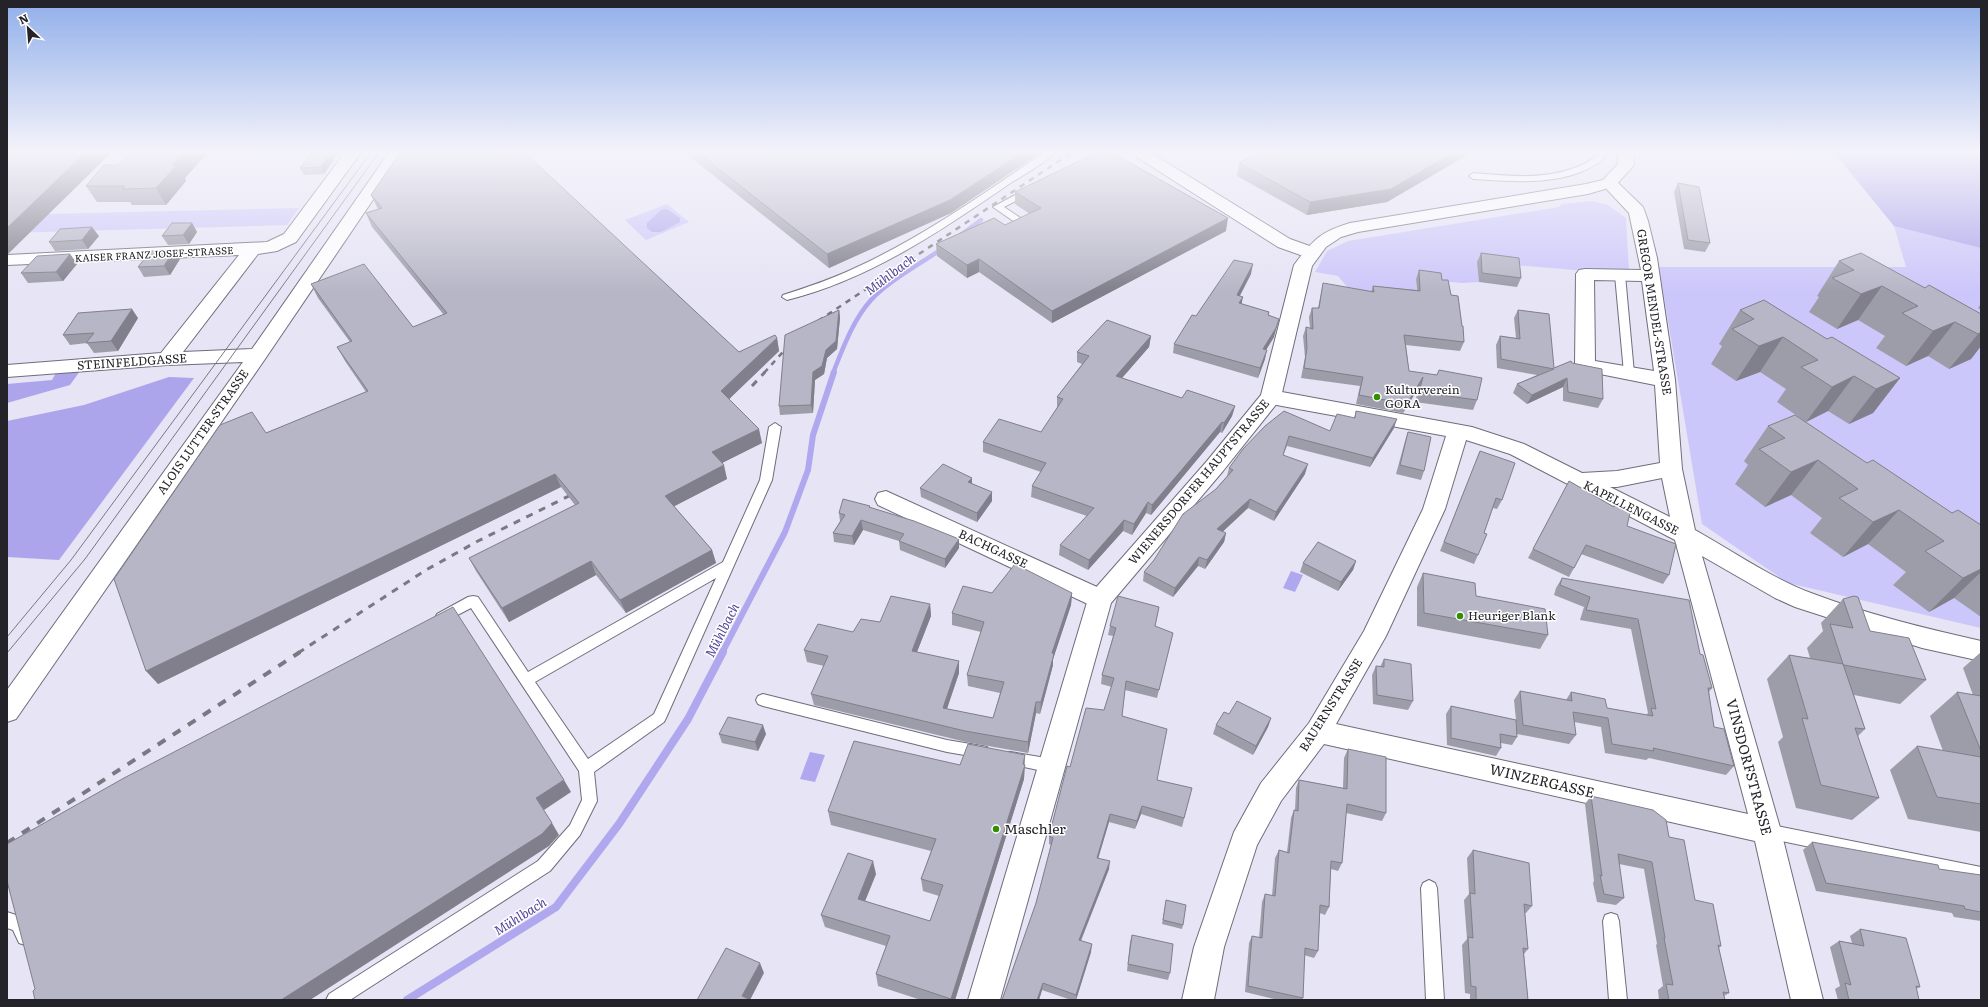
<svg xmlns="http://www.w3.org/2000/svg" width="1988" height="1007" font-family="Literata,serif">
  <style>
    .green { fill: #ccc7fa }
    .forest { fill: #ada5eb }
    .water { fill: #b0a8ee }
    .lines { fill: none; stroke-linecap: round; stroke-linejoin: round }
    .stream-far2 { stroke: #b0a8ee; stroke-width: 4.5 }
    .stream-far1 { stroke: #b0a8ee; stroke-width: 6 }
    .stream { stroke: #b0a8ee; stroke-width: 8 }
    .lane-casing { stroke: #6e6d7b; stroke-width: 2 }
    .street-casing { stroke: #6e6d7b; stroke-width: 2 }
    .secondary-casing { stroke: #6e6d7b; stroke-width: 2 }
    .lane { fill: #fff; fill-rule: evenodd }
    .street { fill: #fff; fill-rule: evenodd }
    .secondary { fill: #fff; fill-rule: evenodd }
    .tram { stroke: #797883; stroke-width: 1 }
    .rail-far2 { stroke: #797883; stroke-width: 2.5; stroke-dasharray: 5.5 5.5; stroke-linecap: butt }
    .rail-far1 { stroke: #797883; stroke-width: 3; stroke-dasharray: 7 7; stroke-linecap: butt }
    .rail { stroke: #797883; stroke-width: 4; stroke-dasharray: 9 9; stroke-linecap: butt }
    .wall { fill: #9d9daa }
    .shaded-wall { fill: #807f8b }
    .building { fill: #b7b6c6; stroke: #807f8b }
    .poi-dot { fill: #338f01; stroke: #fff; stroke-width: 1.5 }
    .labels { text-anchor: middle; stroke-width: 3; stroke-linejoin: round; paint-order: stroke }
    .far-street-label { font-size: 10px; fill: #232329; stroke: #fff }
    .street-label { font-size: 12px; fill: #232329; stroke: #fff }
    .poi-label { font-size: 12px; fill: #232329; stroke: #fff; text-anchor: start }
    .water-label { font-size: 13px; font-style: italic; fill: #564799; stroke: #fff }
    .near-street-label { font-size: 14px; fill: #232329; stroke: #fff }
    .near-poi-label { font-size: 14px; fill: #232329; stroke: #fff; text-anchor: start }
  </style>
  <rect width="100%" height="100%" fill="#e6e4f5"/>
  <path class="green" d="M1831,151H1981V628L1788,583L1702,524L1659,267H1906L1894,226L1842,162Z
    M1592,201L1608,205L1626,218L1629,271L1574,270L1478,262L1479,282L1463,283L1416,279L1417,298L1349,289L1338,276L1315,272L1327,251L1348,241L1559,207L1562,204Z
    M667,204L689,222L646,240L625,220Z
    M299,208L287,225L7,233V215Z"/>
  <path class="forest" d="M1831,151H1942L1981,163V248L1894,226L1842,162Z
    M80,371L70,385L7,403V384L52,380L56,373Z
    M169,377L194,378L59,560L7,557V421L84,405Z"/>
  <path class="water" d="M1942,151H1981V163Z
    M662,209H667L680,218V222L661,232H652L647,228V223Z
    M1291,571L1303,575L1295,592L1283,588Z
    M810,752L825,755L815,782L800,779Z"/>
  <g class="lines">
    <path class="stream-far2" d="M962,234L981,220
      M833,373C843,348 853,320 871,300C888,281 922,263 943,248"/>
    <path class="stream-far1" d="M722,653L785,532L808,470L813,435L834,372"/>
    <path class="stream" d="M407,1000L556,907L619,824L688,719L723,652"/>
    <g class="lane-casing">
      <path id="lane" d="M1046,151H1056C1046,163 1023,175 1009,184C941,231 868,280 787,300L782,297L783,295C808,287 832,279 855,268C923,237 985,193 1046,151Z
        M1597,151H1605L1603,160C1596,164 1589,169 1581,172C1547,185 1508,181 1473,179L1469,176L1473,173C1506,176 1543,180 1574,168C1582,166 1589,161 1596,157Z
        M1030,187L1034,190L1033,192L1004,207L1022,219V223H1016L993,207Z
        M1620,272L1625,275L1634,373L1629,376L1624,373L1615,275Z
        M775,423L781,427L772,480L666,718L664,722L594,772L597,801L580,835L550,871L350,1000H326L329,994L538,861L570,825L582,800L579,771L471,608L442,623L437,622L435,618L437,614L468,597L473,596L478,597L528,672L723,562L760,480L769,427ZM716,578L654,714L588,759L535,682Z
        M763,694L947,740L982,746L987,747L989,752L987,757L982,758L947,752L763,706L758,704L756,700L758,696Z
        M1010,752L1052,759L1057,761L1059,766L1057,771L1052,773L1010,764L1005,763L1003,758L1005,753Z
        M1767,824L1981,867V883L1767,838L1762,836L1759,831L1762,826Z
        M1429,880L1435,883L1437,888L1444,1000H1426L1421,888L1423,883Z
        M7,912L25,918L33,937L31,943L25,945L19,943L13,930L7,928Z
        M1611,913L1617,915L1619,921L1627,1000H1609L1603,921L1605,915Z"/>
    </g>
    <g class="street-casing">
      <path id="street" d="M346,151H362L296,242L277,251L258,254L183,352L252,349L390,151H406L265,359L16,719L7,722V690L243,362L167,365L7,377V365L161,353L239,255L7,265V255L267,242L284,234Z
        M1129,151H1148L1290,239L1318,249L1321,253L1318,257L1312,258L1306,257L1278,247L1132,154Z
        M1609,178L1615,180L1643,207L1648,221L1657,258L1675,380L1682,469L1695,530C1731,550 1773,579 1811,593C1866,614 1924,628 1981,641V661L1922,648L1795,607L1775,598L1702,556L1781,831L1823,1000H1791L1755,841L1324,744L1281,801L1257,845L1224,947L1214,1000H1182L1194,947L1234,832L1261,783L1309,723L1364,631L1423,509L1446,436L1271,404L1264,402L1261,397L1264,392L1271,390L1472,427L1524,444L1582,473L1617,471L1660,463L1655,385L1585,371L1578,369L1575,365L1576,274L1579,270L1585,269L1641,270L1629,213L1601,183L1603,180ZM1594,280L1642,281L1654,371L1595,361ZM1466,440L1510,454L1675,540L1748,814L1336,724L1386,636L1445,509ZM1662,478L1670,517L1610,487H1617Z
        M886,491L1108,592L1112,599L1108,606L1100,608L1092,606L878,505L875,499L878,493Z"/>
    </g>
    <g class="secondary-casing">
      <path id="secondary" d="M1617,151H1633L1634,165L1615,186L1588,194L1358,232L1341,237L1326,247L1312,266L1281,397L1278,402L1223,471L1111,603L1000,1000H968L1088,599L1092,592L1207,461L1261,395L1294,265L1297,261C1315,238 1321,232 1350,223L1586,184L1603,180L1618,164Z"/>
    </g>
    <use href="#lane" class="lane"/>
    <use href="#street" class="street"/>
    <use href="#secondary" class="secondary"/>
    <path class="tram" d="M7,637L71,560L372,151
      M7,653L85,559L380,151"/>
    <path class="rail-far2" d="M809,327L1074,151
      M764,373L791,343"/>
    <path class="rail-far1" d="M752,386L765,372
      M298,653L426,570L478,541L579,491"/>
    <path class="rail" d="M7,843L300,652"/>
  </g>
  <path class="wall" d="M132,151H209L185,178L186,181L166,205H132L130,202H97L86,186L118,165Z
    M313,151L324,174L304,175L300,168Z
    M683,151H1043L951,213L829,268Z
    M1263,151H1474L1387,202L1307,215L1237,176L1239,163Z
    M1678,183L1710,243L1705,252L1684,249L1674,192Z
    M1015,192L1226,231L1052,323L979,272L967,278L937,256L936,244L1005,225L1030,214L1015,204Z
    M371,195L739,352L777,338L779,351L729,399L762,443L722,463L727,479L674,506L712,550L716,563L626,613L596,575L509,622L476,571L469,558L575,505L561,487L158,684L266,433L366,392L345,361L337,347L350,342L318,298L311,284L413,327L444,315L372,227L366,213L378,209Z
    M192,223L197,232L189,244L168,245L162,236Z
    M99,236L88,249L55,251L49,242Z
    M1481,253L1521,278L1517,287L1479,282L1477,262Z
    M70,254L77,264L63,281L28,283L21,273Z
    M180,259L170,275L144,277L138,267Z
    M1839,261L1925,288L1981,314V346L1971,359L1949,369L1928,356L1906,366L1876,348L1885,336L1858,320L1837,329L1809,312L1819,297L1817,296Z
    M1419,270L1442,280L1451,295L1464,342L1460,351L1406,345L1409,371L1477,400L1473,410L1415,402L1419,387L1403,413L1356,404L1360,386L1301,378L1305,357L1303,336L1306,327L1310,328L1309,317L1312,308H1318L1323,283L1371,292L1373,286L1417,290L1416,279Z
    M1251,274L1240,296L1242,304L1269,312V315L1274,337L1266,350L1265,359L1258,378L1173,353L1174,344L1196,316Z
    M1981,304V310L1978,308Z
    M839,310L840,318L837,349L827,358L824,374L815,380L813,413L780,415L779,406Z
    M1518,310L1554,368L1572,363L1603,399L1598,408L1563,401V387L1527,404L1513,393L1517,384L1537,375L1497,368L1496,345L1500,336L1516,338L1514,318Z
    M1740,310L1827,339L1900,378L1873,413L1849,424L1828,411L1806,422L1777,402L1786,389L1760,372L1736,381L1711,364L1722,346L1719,344Z
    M138,318L118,351L94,353L87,343L70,345L63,335Z
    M1151,336L1149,347L1122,378L1182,398L1235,406L1232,416L1222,433L1220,432L1151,515L1146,513L1132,535L1123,531L1088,570L1059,555L1060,545L1087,516L1031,497L1032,486L1041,472L983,452V442L1041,432L1057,408V397L1082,364L1077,362V352Z
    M1356,411L1394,428L1370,467L1287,446L1283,456L1305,474L1274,521L1248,508L1222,532L1226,533L1224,542L1205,569L1198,566L1173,597L1143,581L1144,572L1227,476L1229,468L1265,426L1330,431L1354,418Z
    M1768,426L1867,463L1952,513L1981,525V617L1954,598L1929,612L1893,585L1906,572L1868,544L1843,557L1810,533L1822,518L1791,495L1765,507L1735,484L1748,465L1744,461Z
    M1408,432L1424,471L1421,480L1396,474L1405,441Z
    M1480,451L1502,500L1497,509L1493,508L1484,533L1478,555L1474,564L1440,551Z
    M972,478V484L992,492V501L977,522L921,497L920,488Z
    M1569,481L1613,506L1615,504L1627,526L1669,575L1663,584L1581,554L1574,568L1569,577L1528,558Z
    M870,506V508L959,548L945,568L900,550L899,541L863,530L854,545L834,542L833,533L840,521L839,513Z
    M1356,561L1353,570L1338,591L1300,572L1303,563Z
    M1423,573L1476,596L1548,635L1540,649L1417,626V587Z
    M1562,578L1700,654L1712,688L1709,692L1714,727L1734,766L1726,775L1649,758L1646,760L1605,753L1601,727L1574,722L1576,735L1569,744L1517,734V737L1512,745L1501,743V748L1496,756L1447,745L1446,714L1451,706L1516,720L1514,700L1520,691L1566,700L1571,692L1607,708L1646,715L1648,713L1631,629L1580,620L1584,607L1554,595L1556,588Z
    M992,593H1072L1071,605L1053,659V665L1040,714L1036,713L1028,753L966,742L814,705L811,694L824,666L807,662L804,650L853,632L930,604L931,616L917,652L959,661V673L947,709L993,718L1000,693L968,686L967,675L981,632L952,625V613Z
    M1843,599L1870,631L1926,680L1900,704L1854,695L1865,729L1858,736L1879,798L1852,820L1796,808L1778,742L1783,737L1767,679L1789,655L1810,658L1807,648L1823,631L1821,623Z
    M1159,607L1155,627L1173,633L1157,698L1125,690L1122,716L1157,780L1192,788L1182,827L1141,814L1135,829L1109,822L1098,858L1109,869L1081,941L1091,952L1076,1000H1071L1042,990L1039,1000H1002L1036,903L1051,845L1049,844V836L1070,767L1104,710L1112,687L1101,684L1102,675L1113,636L1108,635L1110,626Z
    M1981,652V832L1908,819L1890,770L1917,746L1943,751L1930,716L1957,692L1973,695L1963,668Z
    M1384,659L1413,701L1408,710L1373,704L1372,675L1376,666L1380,667Z
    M1229,714L1271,718L1268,727L1253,755L1213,734L1216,725Z
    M719,734H766L758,751L722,743Z
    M1348,749L1386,813L1382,821L1346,813L1342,863L1338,871L1331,869L1329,907L1325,915L1320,913L1318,951L1314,958L1304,955L1303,998L1301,1000H1278L1245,992L1249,943L1252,936L1259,938L1262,902L1265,894L1272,896L1275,858L1279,850L1287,852L1291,818L1294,810H1295L1296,788L1299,780L1343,788L1344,758Z
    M960,765H1025L1024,779L955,1000H921L878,986L876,974L886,946L825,927L821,915L876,874L865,901L930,921L939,896L923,891L921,879L931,851L831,825L828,811Z
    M1591,796L1669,837L1695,900L1721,946L1719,948L1729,993L1724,996L1725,1000H1659L1658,990L1663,986L1656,945L1657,944L1644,869L1619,864L1624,898L1616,905L1597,902L1593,883L1594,881L1585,804Z
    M1812,842L1939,869L1981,875V921L1954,917L1952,913L1816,891L1803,850Z
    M1473,850L1532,906L1526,913H1525L1528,949L1524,954L1528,1000H1530H1470V994L1465,993L1462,945L1467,939L1464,900L1469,894L1467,858Z
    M1166,900L1183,925L1182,929L1162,924Z
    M1860,929L1920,987L1916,989L1919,1000H1838L1835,989L1840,986L1830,947L1839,941L1852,943L1850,936Z
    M1132,935L1170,973L1168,980L1127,971L1130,942Z"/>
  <path class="shaded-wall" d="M87,151H113L7,255V228Z
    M185,151H209L185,178L186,181L166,205L156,188L172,165Z
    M332,151H340L324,174L321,167Z
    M1025,151H1043L951,213L829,268L827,254Z
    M1456,151H1474L1387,202L1307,215L1310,202Z
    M1228,218L1226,231L1052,323V311Z
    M192,223L197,232L189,244L183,235Z
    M92,227L99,236L88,249L82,240Z
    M174,250L180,259L170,275L164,266Z
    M70,254L77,264L63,281L56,272Z
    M979,259V272L967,278V265Z
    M1253,264L1251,274L1235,304L1237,295Z
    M1882,286L1858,320L1837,329L1861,294Z
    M1243,297L1241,306L1239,303Z
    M132,309L138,318L118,351L111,341Z
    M839,310L840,318L837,349L827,358L824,374L815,380L813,413L811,405L813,372L826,350Z
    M1279,319L1274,337L1261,358L1263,349Z
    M1955,322L1928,356L1906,366L1933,331Z
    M1981,332V346L1971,359L1949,369L1978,334Z
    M1151,336L1149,347L1115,386L1116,376Z
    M1783,337L1760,372L1736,381L1759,346Z
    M777,338L779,351L724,404L721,391Z
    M1267,350L1265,359L1258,378L1260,368Z
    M1854,376L1828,411L1806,422L1832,387Z
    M1423,377L1419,387L1403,413L1407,404Z
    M1567,378L1563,387L1527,404L1532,395Z
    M1900,378L1873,413L1849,424L1876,389Z
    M1235,406L1232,416L1222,433L1224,423Z
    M1397,419L1394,428L1370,467L1373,458Z
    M1222,422L1220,432L1151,515L1152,505Z
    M759,429L762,443L716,466L712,452Z
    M1818,460L1791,495L1765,507L1791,472Z
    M1308,464L1305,474L1274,521L1276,512Z
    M724,465L727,479L669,509L665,496Z
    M555,474L561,487L158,684L146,671Z
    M972,478V487L968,482Z
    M992,492V501L977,522V513Z
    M1250,499L1248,508L1215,539L1217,529Z
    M1148,502L1146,513L1132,535L1134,524Z
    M1899,510L1868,544L1843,557L1873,522Z
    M861,520L863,530L854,545L852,536Z
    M1124,520L1123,531L1088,570L1089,560Z
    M1226,533L1224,542L1205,569L1207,560Z
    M959,539V548L945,568V559Z
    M712,550L716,563L626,613L620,600Z
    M1199,557L1198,566L1173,597L1175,588Z
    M591,561L596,575L509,622L502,608Z
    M1356,561L1353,570L1338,591L1341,582Z
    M1981,569V572L1954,598L1929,612L1963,578Z
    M1072,593L1071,605L1053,659V665L1040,714L1041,702L1052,653Z
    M930,604L931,616L913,662L912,651Z
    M959,661V673L943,720V708Z
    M1036,702V713L1028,753V742Z
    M1271,718L1268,727L1253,755L1256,746Z
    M763,725L766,734L758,751L755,742Z
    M1025,755L1024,779L955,1000H951V999L1023,764Z
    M564,780L571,792L544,810L536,798Z
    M1142,806L1141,814L1135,829L1137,821Z
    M1110,814L1109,822L1096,866L1097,858Z
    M552,823L559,835L549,846L310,1000H281Z
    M873,861L876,874L861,911L858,899Z
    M1110,861L1109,869L1078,947L1079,940Z
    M1092,944L1091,952L1076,1000V995Z
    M760,963L764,973L750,1000L742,996Z
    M1043,983L1042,990L1039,1000H1037Z"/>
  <path class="building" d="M7,151H87L7,228Z
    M132,151H185L172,165H177L156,188L122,189L125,186H86L104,165H118Z
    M313,151H332L321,167L300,168Z
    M401,151H523L739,352L775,335L777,338L721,391L759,429L712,452L724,465L665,496L712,550L620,600L591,561L502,608L469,558L579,503L555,474L146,671L114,579L220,425L252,412L266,433L368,391L337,347L352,341L311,284L364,264L413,327L447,313L366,213L382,208L371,195Z
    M696,151H1025L950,200L827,254Z
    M1100,151H1109L1228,218L1052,311L979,259L967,265L936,244L994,218L1005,225L1041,208L1015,192Z
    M1263,151H1456L1391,189L1310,202L1239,163Z
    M1678,183L1699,187L1710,243L1688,240Z
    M172,223H192L183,235L162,236Z
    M92,227L82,240L49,242L60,229Z
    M174,250L164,266L138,267L151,251Z
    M1481,253L1519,258L1521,278L1482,273Z
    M1861,253L1925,288L1929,285L1981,314V332L1978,334L1955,322L1933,331L1902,313L1918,306L1882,286L1861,294L1832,278L1854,270L1839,261Z
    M70,254L56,272L21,273L37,256Z
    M1234,260L1253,264L1237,295L1243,297L1239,303L1269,312L1268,315L1279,319L1276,328L1263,349L1267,350L1260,368L1174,344L1192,315L1196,316Z
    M1419,270L1441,273L1442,280H1448L1451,295L1458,296L1462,326H1463L1464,342L1404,335L1409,371L1437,375L1439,370L1482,378L1477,400L1419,392L1423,377L1407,404L1359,395L1363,377L1304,368L1307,348L1306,327L1313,329L1312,308H1319L1323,283L1374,292L1373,286L1420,291Z
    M1764,300L1827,339L1832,337L1900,378L1876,389L1854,376L1832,387L1801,367L1818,360L1783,337L1759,346L1732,329L1754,319L1740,310Z
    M132,309L111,341L86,343L94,333L63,335L78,313Z
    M839,310L836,341L826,350L822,366L813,372L811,405L779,406L785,335Z
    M1518,310L1549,314L1554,368L1571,361L1572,363L1602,369L1603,399L1568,392L1567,378L1532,395L1517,384L1554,369L1501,359L1500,336L1520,339Z
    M1107,320L1151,336L1116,376L1182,398L1187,390L1235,406L1224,423L1222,422L1152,505L1148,502L1134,524L1124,520L1089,560L1060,545L1094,508L1032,486L1046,463L983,442L999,419L1041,432L1063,399L1057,397L1089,356L1077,352Z
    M1284,411L1330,431L1337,414L1355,418L1356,411L1397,419L1373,458L1289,436L1283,455L1308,464L1276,512L1250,499L1217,529L1226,533L1207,560L1199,557L1175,588L1144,572L1154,560L1183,514L1216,489L1233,470L1229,468L1243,449L1265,426Z
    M1795,415L1867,463L1873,460L1952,513L1958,510L1981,525V569L1963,578L1925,551L1944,541L1899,510L1873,522L1839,498L1858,489L1818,460L1791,472L1759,449L1785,438L1768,426Z
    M1408,432L1431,437L1424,471L1400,465Z
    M1480,451L1515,463L1502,500L1496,498L1484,533L1487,534L1478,555L1444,542Z
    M943,464L972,478L968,482L992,492L977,513L920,488Z
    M1569,481L1614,507L1615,504L1630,513L1627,526L1676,544L1669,575L1586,545L1574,568L1533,549Z
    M843,499L870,506L869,507L914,521L959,539L945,559L899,541L904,534L861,520L852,536L833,533L845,515L839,513Z
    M1318,542L1356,561L1341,582L1303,563Z
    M1015,564L1072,593L1052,653L1054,654L1041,702H1036L1028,742L965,731L811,694L828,656L804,650L818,624L853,632L861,619L880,622L891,596L930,604L912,651L959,661L943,708L993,718L1004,682L967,675L984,622L952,613L963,586L992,593Z
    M1423,573L1475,583L1476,596L1545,609L1548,635L1424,613Z
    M1562,578L1689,600L1700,654L1703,655L1712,688H1708L1714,727L1724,729L1734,766L1653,748L1654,751L1612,744L1608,718L1573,712L1576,735L1523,725L1520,691L1572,701L1571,692L1605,699L1607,708L1653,716L1651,708L1656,709L1638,619L1586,610L1590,597L1560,585Z
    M1118,596L1159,607L1155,626L1173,633L1159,690L1126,681L1122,716L1167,729L1157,780L1192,788L1184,818L1142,806L1137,821L1110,814L1097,858L1110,861L1079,940L1092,944L1076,995L1043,983L1037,1000H1002L1036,903L1053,838L1049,836L1067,766L1070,767L1086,708L1104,710L1114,678L1102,675L1116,628L1110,626Z
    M1854,596L1858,597L1870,631L1909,638L1926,680L1844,665L1843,664L1830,624L1853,628L1843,599Z
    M453,607L564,780L536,798L552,823L542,834L281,1000H35L33,991L35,989L7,881V844L124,778Z
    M1789,655L1843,664L1865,729L1855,728L1879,798L1821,785L1802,718L1808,719Z
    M1384,659L1411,664L1413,701L1377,695L1376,666L1384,667Z
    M1957,692L1981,696V751Z
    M1237,701L1271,718L1256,746L1216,725L1224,712L1229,714Z
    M1451,706L1516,720L1517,737L1500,734L1501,748L1451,738Z
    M728,717L763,725L755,742L719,734Z
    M854,741L960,765L968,744L1025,755L1023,764L1025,765L951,999L876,974L890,936L821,915L848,853L873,861L858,899L930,921L943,885L921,879L936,839L828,811Z
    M1917,746L1981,757V804L1937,797Z
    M1348,749L1386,757V813L1347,804L1342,863L1331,861L1329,907L1320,905L1318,951L1305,948L1303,998L1248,986L1252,936L1262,938L1265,894L1275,896L1279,850L1289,853L1294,810L1298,811L1299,780L1347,789Z
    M1591,796L1653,810L1666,820L1669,837L1684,840L1695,900L1713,904L1721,946L1718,945L1729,993L1723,992L1725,1000H1669L1666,984L1673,985L1664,938H1665L1652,862L1618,854L1624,898L1604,894L1600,875L1602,876Z
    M1812,842L1938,865L1939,869L1981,875V912L1965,909L1964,906L1826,883Z
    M1473,850L1529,863L1532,906L1524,904L1528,949L1523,948L1528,1000H1530H1476V987L1471,986L1468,937L1473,938L1470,893L1475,894Z
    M1166,900L1186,905L1183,925L1163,920Z
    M1860,929L1906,938L1920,987L1916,986L1919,1000H1849L1845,983L1851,985L1839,941L1864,946Z
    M1132,935L1173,944L1170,973L1128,964Z
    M726,948L760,963L742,996L751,1000H697Z"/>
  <linearGradient id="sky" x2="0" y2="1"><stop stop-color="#91afea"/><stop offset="0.52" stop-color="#f4f3fa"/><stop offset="1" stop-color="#f4f3fa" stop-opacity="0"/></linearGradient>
  <rect width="1988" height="292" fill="url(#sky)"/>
  <g class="poi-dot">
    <circle cx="1377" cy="397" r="4"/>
    <circle cx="1460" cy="616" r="4"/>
    <circle cx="996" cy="829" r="4"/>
  </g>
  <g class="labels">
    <g class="far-street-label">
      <text transform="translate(154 254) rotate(-3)" y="4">KAISER FRANZ JOSEF-STRASSE</text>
    </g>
    <g class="street-label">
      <text transform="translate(1654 312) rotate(81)" y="4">GREGOR MENDEL-STRASSE</text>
      <text transform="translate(132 362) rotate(-4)" y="4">STEINFELDGASSE</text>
      <text transform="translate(203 432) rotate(-55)" y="4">ALOIS LUTTER-STRASSE</text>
      <text transform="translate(1199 482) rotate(-50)" y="4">WIENERSDORFER HAUPTSTRASSE</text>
      <text transform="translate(1631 508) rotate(27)" y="4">KAPELLENGASSE</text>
      <text transform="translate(993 549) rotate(25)" y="4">BACHGASSE</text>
      <text transform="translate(1331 705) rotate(-58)" y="4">BAUERNSTRASSE</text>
    </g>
    <g class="poi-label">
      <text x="1385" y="394">Kulturverein<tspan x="1385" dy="14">GORA</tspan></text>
      <text x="1468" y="620">Heuriger Blank</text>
    </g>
    <g class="water-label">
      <text transform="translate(890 274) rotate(-37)" y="5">Mühlbach</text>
      <text transform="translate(722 630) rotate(-63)" y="5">Mühlbach</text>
      <text transform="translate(520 916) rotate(-32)" y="5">Mühlbach</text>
    </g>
    <g class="near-street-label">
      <text transform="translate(1749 767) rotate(75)" y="5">VINSDORFSTRASSE</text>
      <text transform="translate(1542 781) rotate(13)" y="5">WINZERGASSE</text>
    </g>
    <g class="near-poi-label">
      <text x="1004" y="834">Maschler</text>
    </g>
  </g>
  <rect width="1988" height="1007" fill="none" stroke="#232329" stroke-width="16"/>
  <g transform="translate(28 28) rotate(334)" stroke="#ffffff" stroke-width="3" paint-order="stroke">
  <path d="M0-3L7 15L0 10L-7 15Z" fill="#232329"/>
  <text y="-6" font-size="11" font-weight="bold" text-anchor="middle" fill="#232329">N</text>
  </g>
</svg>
